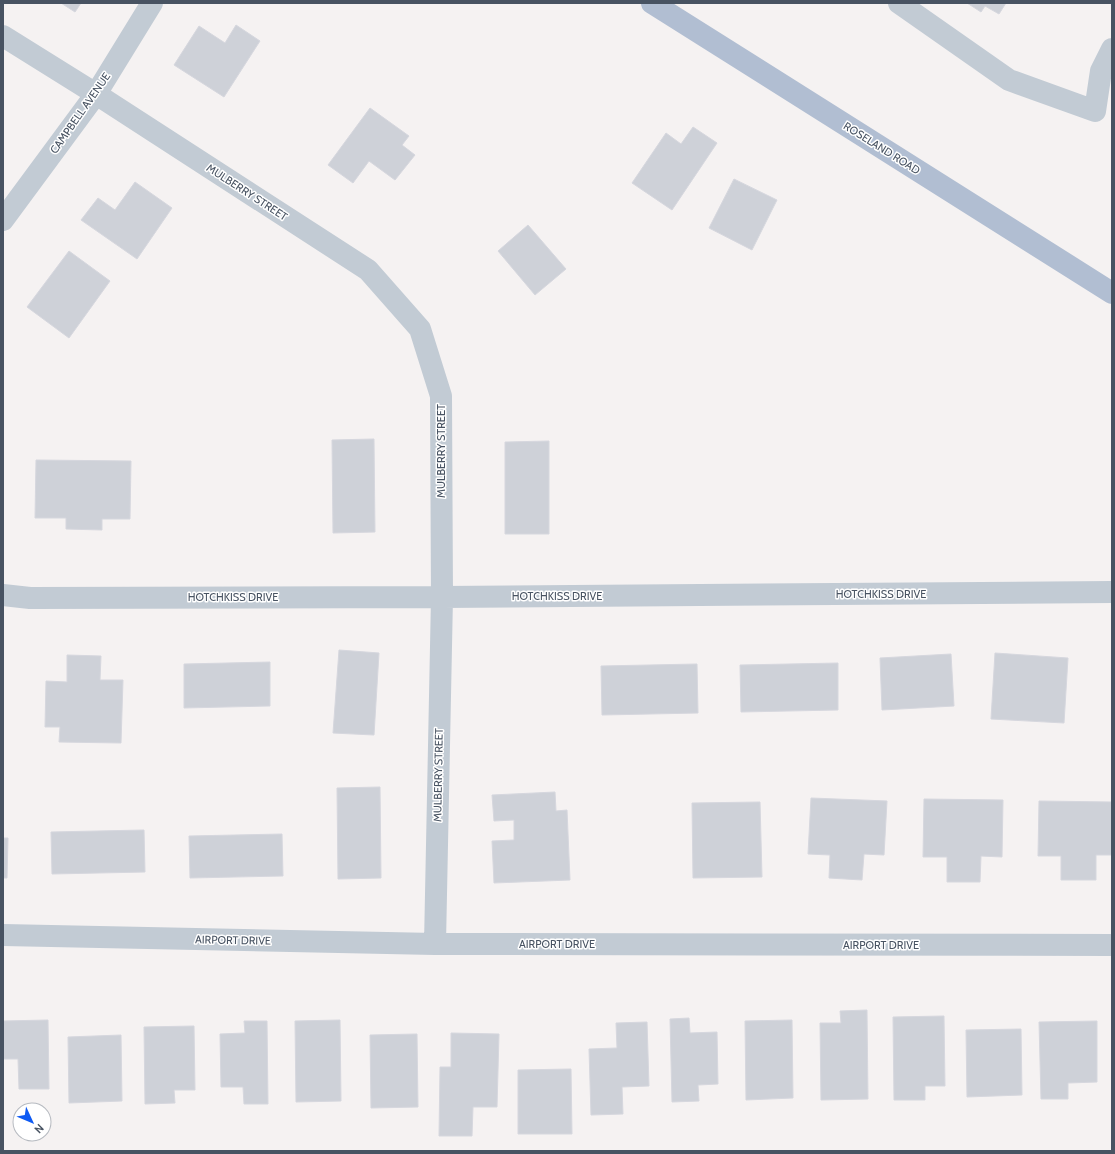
<svg xmlns="http://www.w3.org/2000/svg" width="1115" height="1154" font-family="Cabin,sans-serif">
  <style>
    .building { fill: #ced1d8; stroke: #d6d7de }
    .lines { fill: none; stroke-linecap: round; stroke-linejoin: round }
    .minor { stroke: #c2cbd4; stroke-width: 22 }
    .major { stroke: #b1bed2; stroke-width: 22 }
    .labels { text-anchor: middle; stroke-width: 3; stroke-linejoin: round; paint-order: stroke }
    .street-label { font-size: 11px; fill: #485362; stroke: #fff }
  </style>
  <rect width="100%" height="100%" fill="#f5f2f2"/>
  <path class="building" d="M61,3H81L75,12Z
    M967,3H1006L999,14L985,6L981,12Z
    M236,25L260,41L224,97L174,65L199,26L225,43Z
    M370,108L409,136L402,145L415,155L395,180L369,161L353,183L328,165Z
    M693,127L717,143L672,210L632,183L666,133L681,144Z
    M734,179L777,200L752,250L709,228Z
    M135,182L172,208L137,259L81,220L98,198L115,210Z
    M528,225L566,269L535,295L498,251Z
    M69,251L110,281L69,338L27,307Z
    M374,439L375,532L333,533L332,440Z
    M549,441V534H505V442Z
    M36,460L131,461L130,519H102V530L66,529V518H35Z
    M339,650L379,653L374,735L333,733Z
    M995,653L1068,658L1064,723L991,719Z
    M951,654L954,706L882,710L880,658Z
    M67,655L101,656L100,680H123L121,743L59,742L60,727H45L46,681L67,682Z
    M270,662V706L184,708V664Z
    M838,663V710L741,712L740,665Z
    M697,664L698,713L602,715L601,666Z
    M380,787L381,878L338,879L337,788Z
    M555,792L556,811L567,810L570,880L494,883L492,841L514,840V820L494,821L492,795Z
    M811,798L887,801L884,855L864,854L862,880L829,878L830,855L808,854Z
    M924,799L1003,800L1002,857L981,856L980,882H947V857H923Z
    M1039,801L1112,802V855H1096V880H1061V856H1038Z
    M760,802L762,877L693,878L692,803Z
    M144,830L145,872L52,874L51,832Z
    M282,834L283,876L190,878L189,836Z
    M3,838H8L7,878H3Z
    M867,1010L868,1099L821,1100L820,1023H841L840,1011Z
    M944,1016L945,1086H925V1100H894L893,1017Z
    M689,1018L690,1033L717,1032L718,1084L698,1085L699,1101L672,1102L670,1019Z
    M48,1020L49,1089H19L18,1059H3V1021Z
    M340,1020L341,1101L296,1102L295,1021Z
    M792,1020L793,1098L746,1100L745,1021Z
    M244,1021H267L268,1104H244L243,1087H221L220,1034L245,1033Z
    M1097,1021V1082L1068,1083V1099H1041L1039,1022Z
    M647,1022L649,1086L622,1087L623,1114L591,1115L589,1049L617,1048L616,1023Z
    M194,1026L195,1090H174L175,1103L145,1104L144,1027Z
    M1021,1029L1022,1095L967,1097L966,1030Z
    M451,1033L499,1034L497,1107H473L472,1136H439L440,1067H451Z
    M417,1034L418,1107L371,1108L370,1035Z
    M121,1035L122,1101L69,1103L68,1037Z
    M571,1069L572,1134H518V1070Z"/>
  <g class="lines">
    <path class="minor" d="M899,3L1009,80L1095,111L1101,71L1112,49
      M3,36L96,94L368,270L420,329L441,396L442,597L435,944
      M3,220L96,94L152,3
      M3,595L30,598L442,597L1112,592
      M3,935L435,944L1112,945"/>
    <path class="major" d="M652,3L1112,293"/>
  </g>
  <g class="labels">
    <g class="street-label">
      <text transform="translate(80 113) rotate(-55)" y="4">CAMPBELL AVENUE</text>
      <text transform="translate(882 148) rotate(32)" y="4">ROSELAND ROAD</text>
      <text transform="translate(247 192) rotate(33)" y="4">MULBERRY STREET</text>
      <text transform="translate(441 451) rotate(-90)" y="4">MULBERRY STREET</text>
      <text x="881" y="598">HOTCHKISS DRIVE</text>
      <text x="557" y="600">HOTCHKISS DRIVE</text>
      <text x="233" y="601">HOTCHKISS DRIVE</text>
      <text transform="translate(438 775) rotate(-89)" y="4">MULBERRY STREET</text>
      <text transform="translate(233 940) rotate(1)" y="4">AIRPORT DRIVE</text>
      <text x="557" y="948">AIRPORT DRIVE</text>
      <text x="881" y="949">AIRPORT DRIVE</text>
    </g>
  </g>
  <rect width="1115" height="1154" fill="none" stroke="#485362" stroke-width="8"/>
  <g transform="translate(32 1122) rotate(134)"><circle r="19" fill="#ffffff" stroke="#b6bac0"/>
  <path d="M0-3L7 15L0 10L-7 15Z" fill="#0e5af3"/>
  <text y="-6" font-size="11" font-weight="bold" text-anchor="middle" fill="#485362">N</text>
  </g>
</svg>
